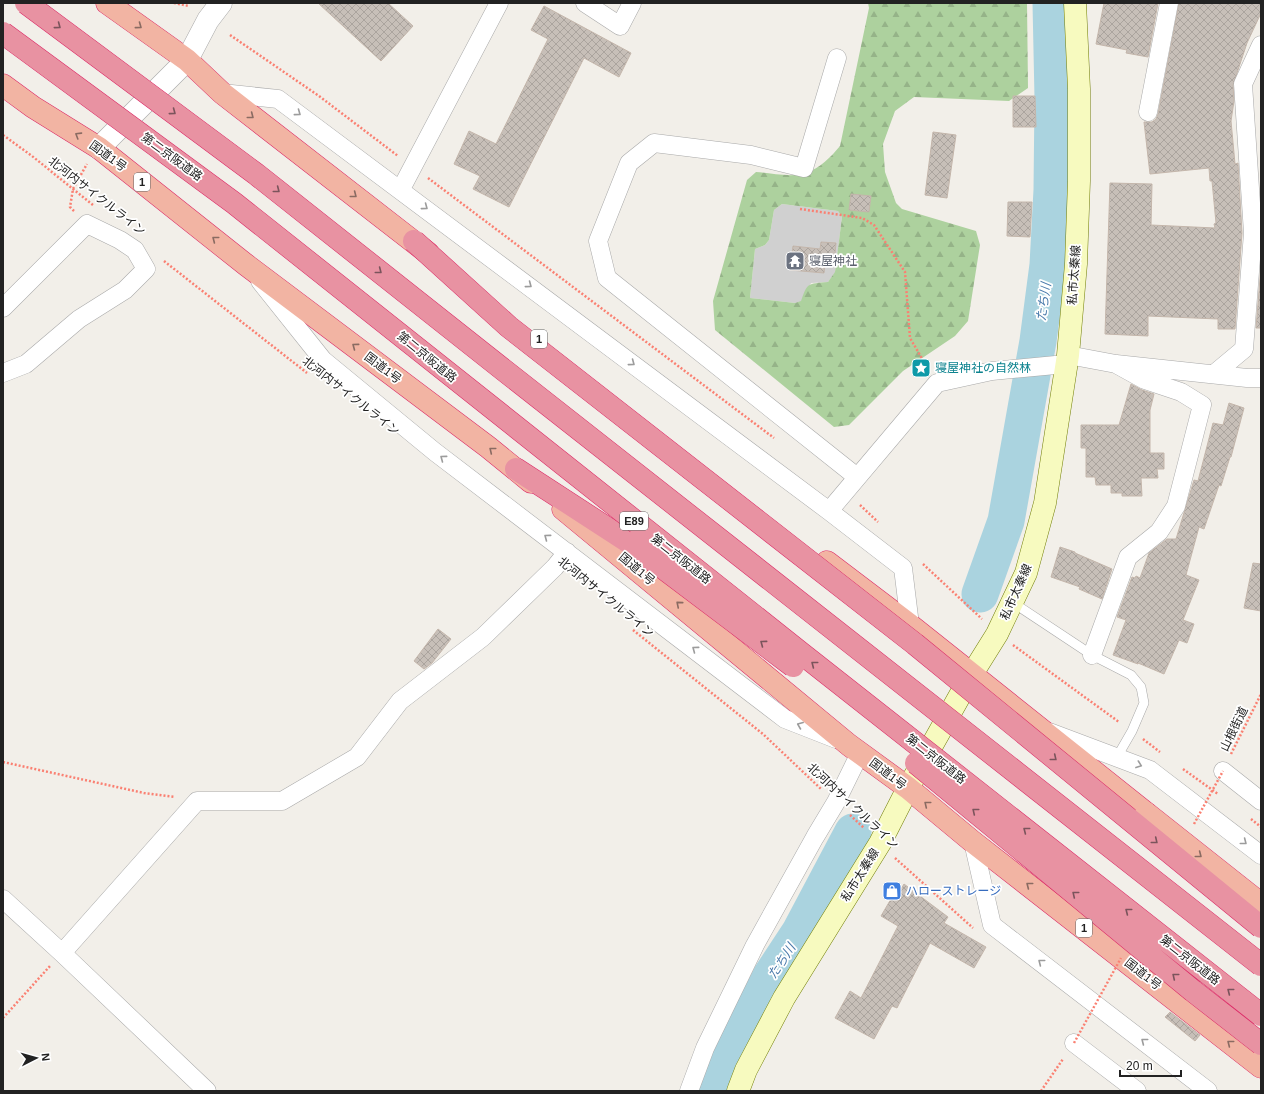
<svg xmlns="http://www.w3.org/2000/svg" width="1264" height="1094" font-family="Helvetica,'Noto Sans JP',sans-serif">
  <style>
    .religious { fill: #d0d0d0 }
    .forest { fill: url(#forest-firs); fill-rule: evenodd }
    .lines { fill: none; stroke-linecap: round; stroke-linejoin: round }
    .river { stroke: #aad3df; stroke-width: 37 }
    .building { fill: url(#building-cross-hatch); stroke: #c4b6ab }
    .service-casing { stroke: #a9a9a9; stroke-width: 10 }
    .minor-casing { stroke: #a9a9a9; stroke-width: 19 }
    .tertiary-casing { stroke: #a9a9a9; stroke-width: 23 }
    .secondary-casing { stroke: #707d05; stroke-width: 23 }
    .trunk-casing { stroke: #dc2a67; stroke-width: 23 }
    .motorway-casing { stroke: #dc2a67; stroke-width: 23 }
    .path { stroke: #fa8072; stroke-width: 2.5; stroke-dasharray: 2 2; stroke-linecap: butt }
    .service { stroke: #fff; stroke-width: 9 }
    .minor { stroke: #fff; stroke-width: 18 }
    .tertiary { stroke: #fff; stroke-width: 22 }
    .secondary { stroke: #f7fabf; stroke-width: 22 }
    .trunk { stroke: #f2b4a3; stroke-width: 22 }
    .motorway { stroke: #e892a2; stroke-width: 22 }
    .trunk-bridge-casing { stroke: #dc2a67; stroke-width: 23; stroke-linecap: butt }
    .motorway-bridge-casing { stroke: #dc2a67; stroke-width: 23; stroke-linecap: butt }
    .path-bridge { stroke: #fa8072; stroke-width: 2.5; stroke-dasharray: 2 2; stroke-linecap: butt }
    .trunk-bridge { stroke: #f2b4a3; stroke-width: 22 }
    .motorway-bridge { stroke: #e892a2; stroke-width: 22 }
    .oneway { stroke: #7b545c }
    .oneway2 { stroke: #8a6b62 }
    .oneway3 { stroke: #9c9c9c }
    .labels { text-anchor: middle; stroke-width: 3.5; stroke-linejoin: round; paint-order: stroke }
    .shield { fill: #fff; stroke: #646464; stroke-width: 1 }
    .shield-label { font-size: 11px; font-weight: bold; fill: #222 }
    .street-label { font-size: 12px; fill: #222; stroke: #fff }
    .worship-label { font-size: 12px; fill: #5b616d; stroke: #fff; text-anchor: start }
    .culture-label { font-size: 12px; fill: #0d838f; stroke: #fff; text-anchor: start }
    .shop-label { font-size: 12px; fill: #366cbe; stroke: #fff; text-anchor: start }
    .water-label { font-size: 13px; font-style: italic; fill: #4a7aab; stroke: #fff }
  </style>
  <defs>
    <pattern id="forest-firs" width="22" height="20" patternUnits="userSpaceOnUse"><rect width="22" height="20" fill="#add19e"/><path d="M5 1l3.5 6h-7zM16 11l3.5 6h-7z" fill="#95b388"/></pattern>
    <pattern id="building-cross-hatch" width="8" height="8" patternUnits="userSpaceOnUse"><rect width="8" height="8" fill="#c7bfb8"/><path d="M0 0l8 8M0 8l8-8" fill="none" stroke="#aba49e"/></pattern>
  </defs>
  <rect width="100%" height="100%" fill="#f2efe9"/>
  <path class="religious" d="M782,204L838,211L842,217L835,273L828,282L811,283L801,302L795,303L750,298L755,249L765,245L769,240L774,210Z"/>
  <path class="forest" d="M868,3H1027L1028,88L1009,101L914,97L895,111L883,144L885,172L896,203L902,209L976,231L980,245L968,321L955,336L903,371L849,425L834,427L715,330L713,301L747,180L756,172C769,173 793,178 806,173C820,168 831,157 840,146L869,8ZM782,204L838,211L842,217L835,272L828,282C807,284 808,282 801,301L795,303L750,298L755,249L765,245L769,240L774,210Z"/>
  <g class="lines">
    <path class="river" d="M980,594L1006,521L1038,341L1048,265L1052,190L1053,98L1051,3
      M713,1091L771,976L800,932L853,832"/>
  </g>
  <path class="building" d="M318,3H388L413,26L381,61Z
    M1104,3H1158L1148,57L1126,53L1127,50L1096,44Z
    M1179,3H1261V13L1247,43L1233,85L1234,101L1231,121L1235,164L1238,163L1242,233L1235,329H1218V319L1148,316V336L1105,334L1110,183L1152,184L1151,225L1215,228L1214,224L1216,223L1212,181H1210L1209,168L1150,174L1144,122H1152L1156,119L1158,114Z
    M544,6L631,53L619,77L584,58L509,207L473,189L480,176L454,164L469,131L496,144L548,39L531,30Z
    M1013,96H1035L1036,127H1013Z
    M933,132L956,135L947,198L925,195Z
    M851,194L871,196L869,212L849,210Z
    M1008,202H1032L1030,237L1007,236Z
    M821,242L836,243L834,265L825,264L824,273L790,270L793,246L820,249Z
    M1261,266V328H1256Z
    M1131,384L1142,390L1154,394L1150,410V453H1164V469H1157L1158,478H1141L1142,496H1122V493H1111V485H1096L1095,477H1086V448H1081V425H1119Z
    M1229,403L1244,408L1231,457H1230L1221,486L1219,485L1204,529L1199,527L1186,575L1199,580L1183,620L1194,624L1187,643L1179,640L1164,674L1138,663V664L1113,655L1126,620L1117,617L1132,577L1135,578L1136,576L1140,578L1149,553L1167,539H1176L1194,480L1198,481L1213,423L1223,425Z
    M1060,547L1075,552V553L1112,569L1102,599L1079,589L1080,587L1051,577Z
    M1253,563L1261,564V611L1244,608Z
    M438,629L451,639L432,663L424,669L414,661Z
    M904,884L948,917L944,923L986,947L974,968L930,943L897,1008L892,1006L874,1039L835,1018L850,991L861,998L898,926L881,916L898,887L901,889Z
    M1170,1012L1200,1035L1195,1041L1165,1017Z"/>
  <g class="lines">
    <g class="service-casing">
      <path id="service" d="M1012,602L1092,655L1131,675L1141,687L1144,703L1132,731L1117,757"/>
    </g>
    <g class="minor-casing">
      <path id="minor" d="M585,3L620,26L632,3
        M837,58L804,168L751,155L654,143L629,163L598,241L607,278L857,477
        M222,93L278,99L829,511L903,568L910,625
        M1148,112L1169,3
        M401,189L499,3
        M260,281L323,360L435,452L785,719L836,739
        M3,308L87,224L120,240L135,250L146,269L125,290L79,319L26,364L3,373
        M1068,355L1116,364L1247,378H1261
        M1214,374L1244,349L1253,233L1243,84L1261,45
        M829,511L937,383L992,371L1066,364
        M1092,655L1128,557L1159,532L1176,506L1202,405L1181,392L1145,380L1116,364
        M1049,732L1150,770L1261,855
        M1223,771L1261,801
        M973,842L992,925L1208,1091
        M3,899L62,953L207,1091
        M62,953L197,801H282L357,757L400,701L483,637L555,567L567,552
        M1074,1043L1137,1091
        M689,1091L705,1048L755,945L815,837L836,802L860,753"/>
    </g>
    <g class="tertiary-casing">
      <path id="tertiary" d="M99,148L187,60L208,20L221,3"/>
    </g>
    <g class="secondary-casing">
      <path id="secondary" d="M738,1091L746,1070L784,998L880,843L908,788L972,674L997,634L1026,573L1045,503L1068,355L1076,264L1079,181V89L1075,3"/>
    </g>
    <g class="trunk-casing">
      <path id="trunk" d="M107,3L187,60L222,93L428,253
        M3,85L33,107L99,148L245,264L488,447L531,482
        M563,509L849,745L908,788L973,842L1261,1067
        M827,562L910,625L1146,813"/>
    </g>
    <g class="motorway-casing">
      <path id="motorway" d="M516,469L630,543"/>
    </g>
    <path class="path" d="M174,3L189,6
      M230,35L319,96L398,156
      M3,135L32,156L93,205
      M428,178L774,438
      M800,209L862,218L874,225L905,272L910,338L927,367
      M74,211L70,207L73,189L87,164
      M164,261L307,373
      M860,505L878,522
      M923,564L982,619
      M633,630L763,734L821,789
      M1013,645L1119,722
      M1143,739L1160,752
      M1231,754L1261,694
      M3,762L144,793L175,797
      M1183,769L1218,794
      M850,815L864,828
      M1251,819L1261,827
      M895,858L973,928
      M3,1018L50,966
      M1041,1091L1063,1059"/>
    <use href="#service" class="service"/>
    <use href="#minor" class="minor"/>
    <use href="#tertiary" class="tertiary"/>
    <use href="#secondary" class="secondary"/>
    <use href="#trunk" class="trunk"/>
    <use href="#motorway" class="motorway"/>
    <g class="trunk-bridge-casing">
      <path id="trunk-bridge" d="M1146,813L1261,904"/>
    </g>
    <g class="motorway-bridge-casing">
      <path id="motorway-bridge" d="M26,3L256,174L505,371L1261,965
        M3,33L234,203L801,653L1261,1015
        M414,241L509,327L915,644L1261,927
        M630,543L793,666
        M916,763L1193,991L1261,1044"/>
    </g>
    <path class="path-bridge" d="M1194,824L1223,771
      M1074,1043L1121,958"/>
    <use href="#trunk-bridge" class="trunk-bridge"/>
    <use href="#motorway-bridge" class="motorway-bridge"/>
  </g>
  <defs><path id="oneway-chevron" d="M-2-3.5L2.5 0L-2 3.5" fill="none" stroke-width="1.6" stroke-linecap="round" stroke-linejoin="round"/></defs>
  <g class="oneway">
    <use href="#oneway-chevron" transform="translate(58 26) rotate(37)"/>
    <use href="#oneway-chevron" transform="translate(173 112) rotate(37)"/>
    <use href="#oneway-chevron" transform="translate(277 190) rotate(38)"/>
    <use href="#oneway-chevron" transform="translate(379 271) rotate(38)"/>
    <use href="#oneway-chevron" transform="translate(763 643) rotate(-143)"/>
    <use href="#oneway-chevron" transform="translate(814 664) rotate(-142)"/>
    <use href="#oneway-chevron" transform="translate(1054 758) rotate(39)"/>
    <use href="#oneway-chevron" transform="translate(975 811) rotate(-141)"/>
    <use href="#oneway-chevron" transform="translate(1026 830) rotate(-142)"/>
    <use href="#oneway-chevron" transform="translate(1155 841) rotate(39)"/>
    <use href="#oneway-chevron" transform="translate(1075 894) rotate(-141)"/>
    <use href="#oneway-chevron" transform="translate(1128 911) rotate(-142)"/>
    <use href="#oneway-chevron" transform="translate(1175 976) rotate(-141)"/>
    <use href="#oneway-chevron" transform="translate(1230 991) rotate(-142)"/>
  </g>
  <g class="oneway2">
    <use href="#oneway-chevron" transform="translate(139 26) rotate(36)"/>
    <use href="#oneway-chevron" transform="translate(251 116) rotate(38)"/>
    <use href="#oneway-chevron" transform="translate(78 135) rotate(-148)"/>
    <use href="#oneway-chevron" transform="translate(354 195) rotate(38)"/>
    <use href="#oneway-chevron" transform="translate(215 239) rotate(-142)"/>
    <use href="#oneway-chevron" transform="translate(355 346) rotate(-143)"/>
    <use href="#oneway-chevron" transform="translate(492 450) rotate(-141)"/>
    <use href="#oneway-chevron" transform="translate(679 604) rotate(-140)"/>
    <use href="#oneway-chevron" transform="translate(927 804) rotate(-141)"/>
    <use href="#oneway-chevron" transform="translate(1199 855) rotate(38)"/>
    <use href="#oneway-chevron" transform="translate(1029 885) rotate(-142)"/>
    <use href="#oneway-chevron" transform="translate(1230 1043) rotate(-142)"/>
  </g>
  <g class="oneway3">
    <use href="#oneway-chevron" transform="translate(298 113) rotate(36)"/>
    <use href="#oneway-chevron" transform="translate(425 207) rotate(37)"/>
    <use href="#oneway-chevron" transform="translate(529 285) rotate(37)"/>
    <use href="#oneway-chevron" transform="translate(632 363) rotate(37)"/>
    <use href="#oneway-chevron" transform="translate(443 458) rotate(-143)"/>
    <use href="#oneway-chevron" transform="translate(547 537) rotate(-143)"/>
    <use href="#oneway-chevron" transform="translate(695 649) rotate(-143)"/>
    <use href="#oneway-chevron" transform="translate(800 725) rotate(-158)"/>
    <use href="#oneway-chevron" transform="translate(1139 765) rotate(20)"/>
    <use href="#oneway-chevron" transform="translate(1244 842) rotate(38)"/>
    <use href="#oneway-chevron" transform="translate(1041 962) rotate(-142)"/>
    <use href="#oneway-chevron" transform="translate(1144 1041) rotate(-142)"/>
  </g>
  <defs>
    <g id="temple-square" transform="scale(1)"><rect x="-9" y="-9" width="18" height="18" rx="4" fill="#6b7280" stroke="#fff"/><path d="M0-6L5-2H3V0L6.5 2.5H4V6H1.5V3h-3V6H-4V2.5H-6.5L-3 0V-2H-5Z" fill="#fff"/></g>
    <g id="sight-square" transform="scale(1)"><rect x="-9" y="-9" width="18" height="18" rx="4" fill="#0f9aa8" stroke="#fff"/><path d="M0-6L1.8-2.2L6-1.7L2.9 1.2L3.7 5.4L0 3.3L-3.7 5.4L-2.9 1.2L-6-1.7L-1.8-2.2Z" fill="#fff"/></g>
    <g id="shop-square" transform="scale(1)"><rect x="-9" y="-9" width="18" height="18" rx="4" fill="#3f7fe0" stroke="#fff"/><path d="M-5-2.5h2.3a2.7 3.5 0 0 1 5.4 0H5L5.5 6h-11ZM-1.5-2.5h3a1.5 2.3 0 0 0-3 0Z" fill="#fff"/></g>
  </defs>
  <g fill-rule="evenodd">
    <use href="#temple-square" x="795" y="261"/>
    <use href="#sight-square" x="921" y="368"/>
    <use href="#shop-square" x="892" y="891"/>
  </g>
  <g class="labels">
    <g class="shield">
      <rect x="134" y="173" width="16" height="18" rx="3"/>
      <rect x="531" y="330" width="16" height="18" rx="3"/>
      <rect x="620" y="512" width="28" height="18" rx="3"/>
      <rect x="1076" y="919" width="16" height="18" rx="3"/>
    </g>
    <g class="shield-label">
      <text x="142" y="186">1</text>
      <text x="539" y="343">1</text>
      <text x="634" y="525">E89</text>
      <text x="1084" y="932">1</text>
    </g>
    <g class="street-label">
      <text transform="translate(108 156) rotate(36)" y="4">国道1号</text>
      <text transform="translate(172 157) rotate(36)" y="4">第二京阪道路</text>
      <text transform="translate(97 196) rotate(38)" y="4">北河内サイクルライン</text>
      <text transform="translate(1074 275) rotate(-86)" y="4">私市太秦線</text>
      <text transform="translate(427 357) rotate(39)" y="4">第二京阪道路</text>
      <text transform="translate(383 368) rotate(37)" y="4">国道1号</text>
      <text transform="translate(351 396) rotate(38)" y="4">北河内サイクルライン</text>
      <text transform="translate(681 559) rotate(38)" y="4">第二京阪道路</text>
      <text transform="translate(637 569) rotate(40)" y="4">国道1号</text>
      <text transform="translate(1016 592) rotate(-66)" y="4">私市太秦線</text>
      <text transform="translate(606 597) rotate(39)" y="4">北河内サイクルライン</text>
      <text transform="translate(1234 729) rotate(-64)" y="4">山根街道</text>
      <text transform="translate(936 759) rotate(38)" y="4">第二京阪道路</text>
      <text transform="translate(888 774) rotate(37)" y="4">国道1号</text>
      <text transform="translate(853 806) rotate(43)" y="4">北河内サイクルライン</text>
      <text transform="translate(860 875) rotate(-58)" y="4">私市太秦線</text>
      <text transform="translate(1190 960) rotate(38)" y="4">第二京阪道路</text>
      <text transform="translate(1143 974) rotate(38)" y="4">国道1号</text>
    </g>
    <g class="worship-label">
      <text x="809" y="265">寝屋神社</text>
    </g>
    <g class="culture-label">
      <text x="935" y="372">寝屋神社の自然林</text>
    </g>
    <g class="shop-label">
      <text x="906" y="895">ハローストレージ</text>
    </g>
    <g class="water-label">
      <text transform="translate(1043 302) rotate(-82)" y="5">たち川</text>
      <text transform="translate(781 961) rotate(-57)" y="5">たち川</text>
    </g>
  </g>
  <rect width="1264" height="1094" fill="none" stroke="#222222" stroke-width="8"/>
  <g transform="translate(36 1058) rotate(84)" stroke="#ffffff" stroke-width="3" paint-order="stroke">
  <path d="M0-3L7 15L0 10L-7 15Z" fill="#222222"/>
  <text y="-6" font-size="11" font-weight="bold" text-anchor="middle" fill="#222222">N</text>
  </g>
  <path d="M1120 1070v6h61v-6" fill="none" stroke="#222222" stroke-width="2"/>
  <text x="1126" y="1070" font-size="12" fill="#222222" stroke="#ffffff" stroke-width="3" paint-order="stroke">20 m</text>
</svg>
